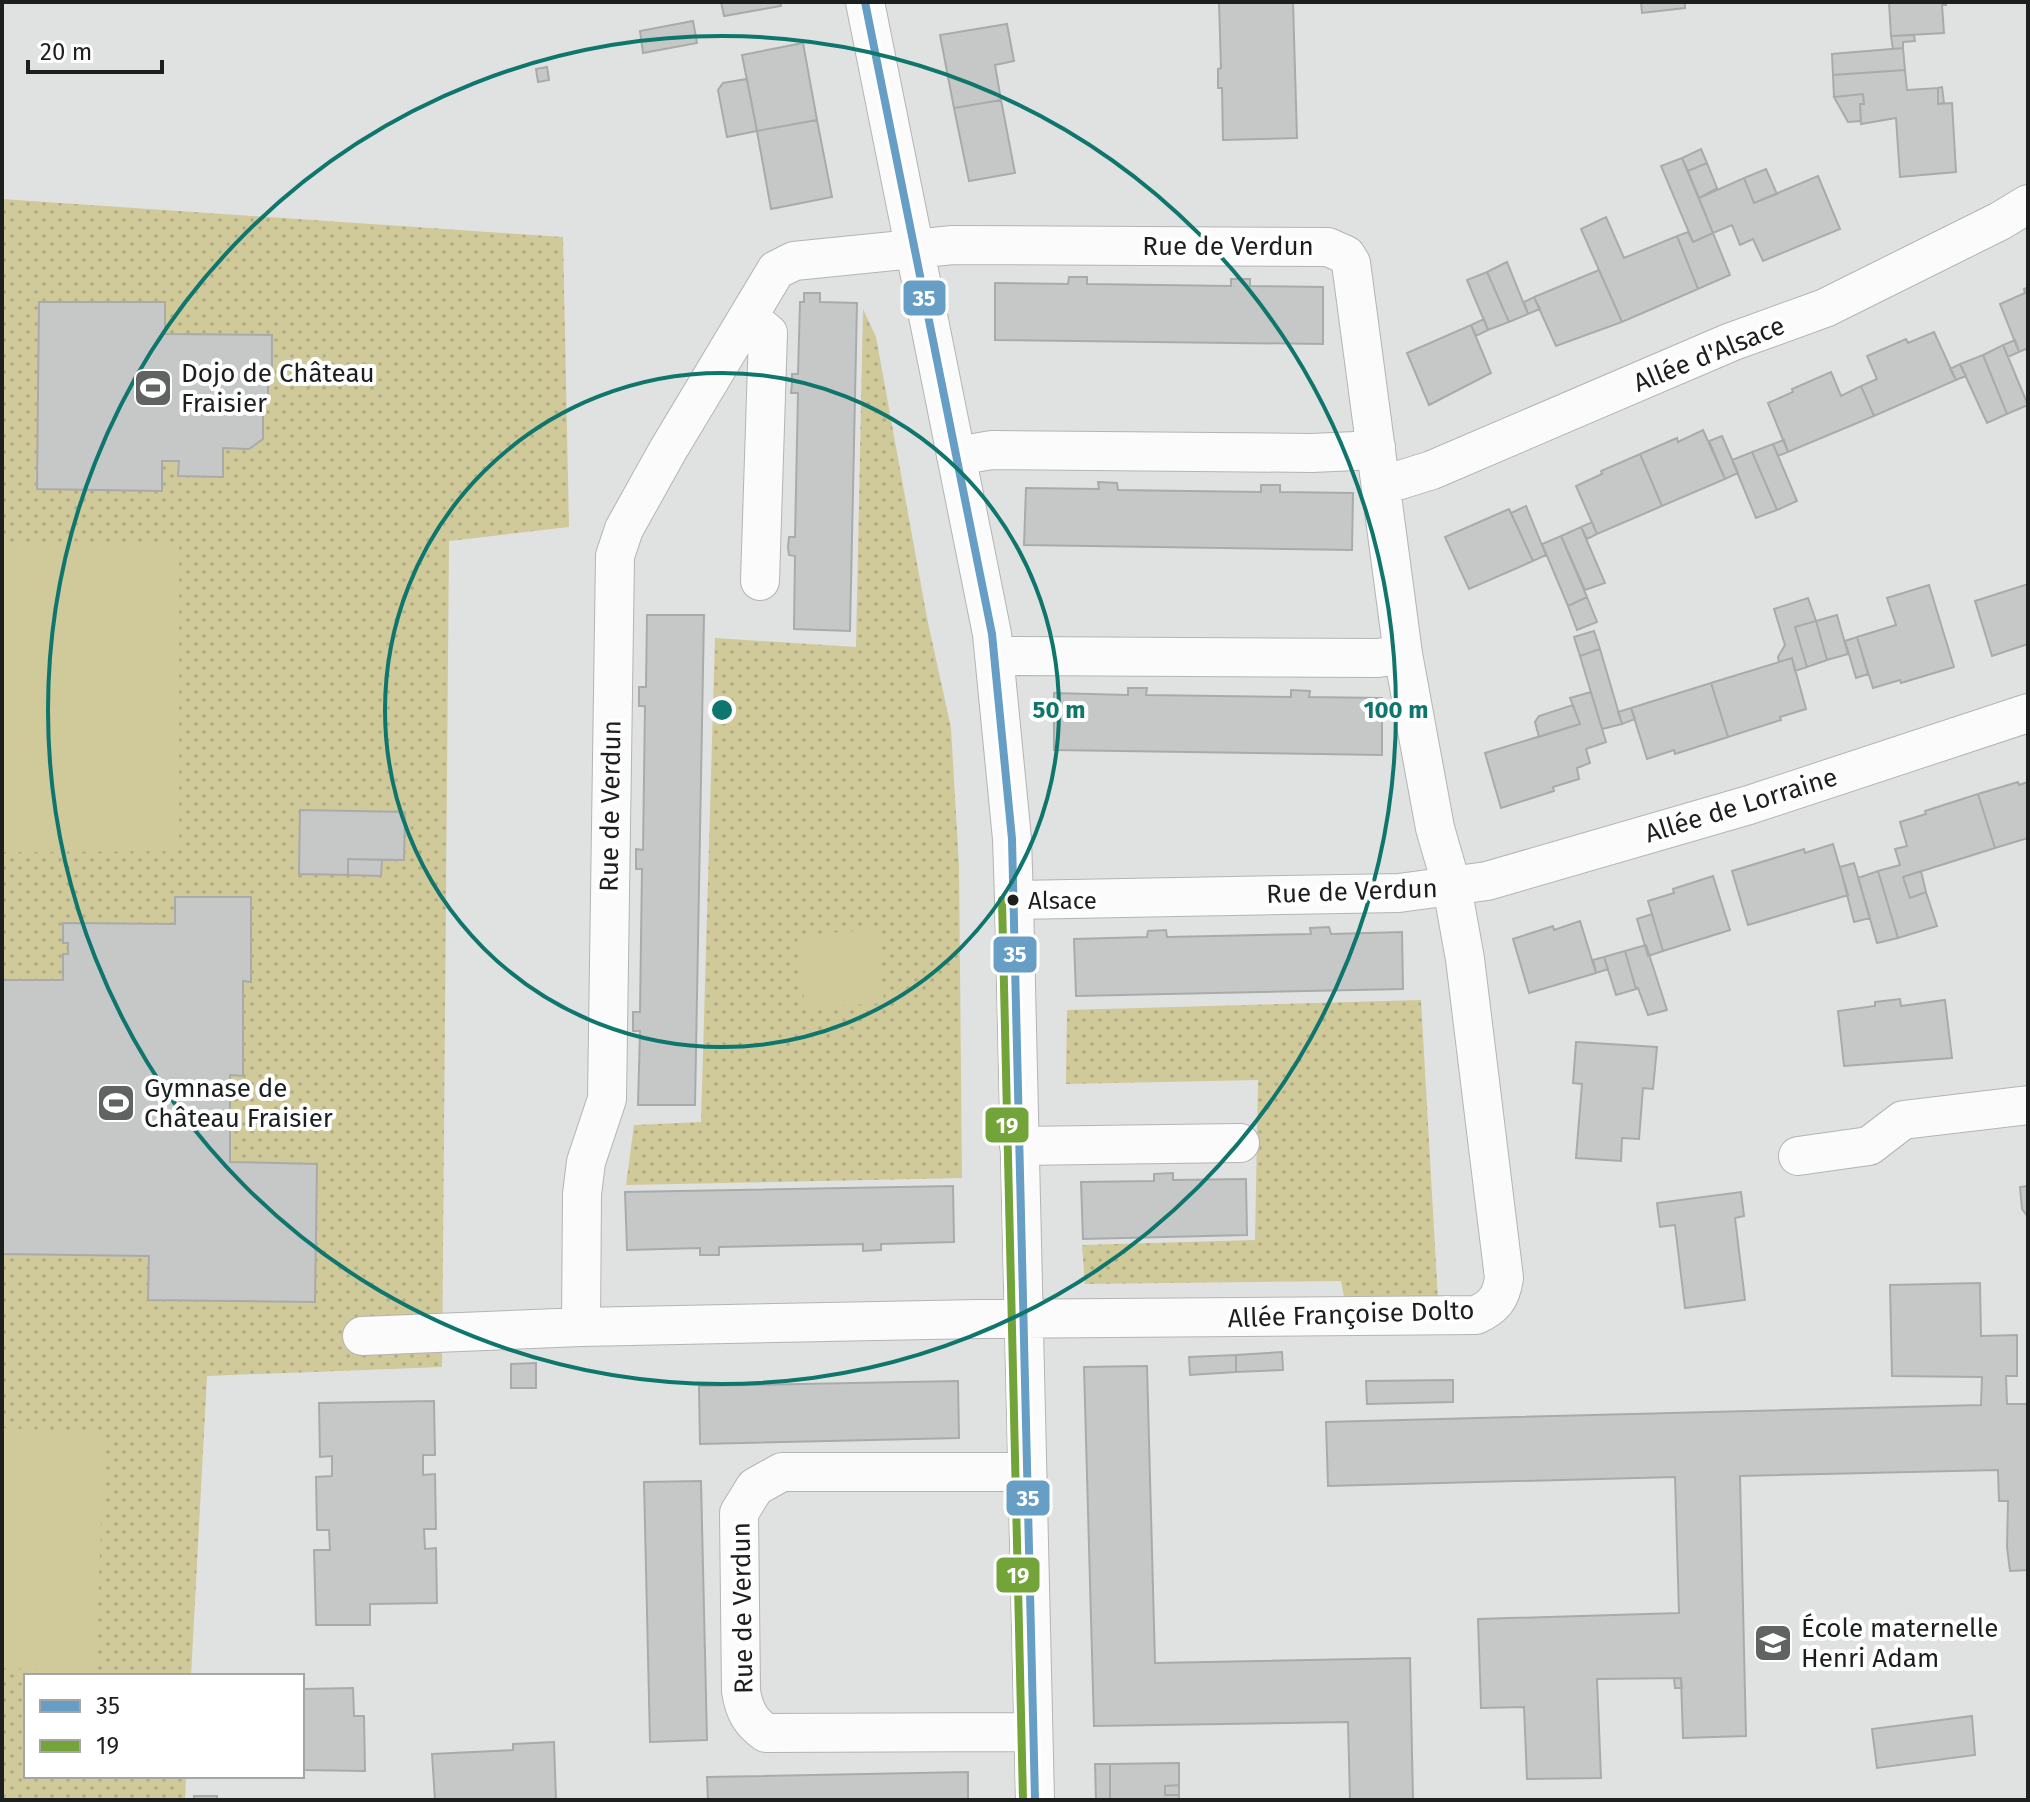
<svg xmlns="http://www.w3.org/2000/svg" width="2030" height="1802" font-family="'Fira Sans',sans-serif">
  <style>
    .grass { fill: url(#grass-dots) }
    .park { fill: #d0c99a }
    .building { fill: #c6c8c8; stroke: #a9abaa; stroke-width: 2 }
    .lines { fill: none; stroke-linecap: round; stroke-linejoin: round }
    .street-casing { stroke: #b3b4b3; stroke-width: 40 }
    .street { stroke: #fafbfa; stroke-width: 38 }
    .bus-1-casing { stroke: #fff; stroke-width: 14 }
    .bus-2-casing { stroke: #fff; stroke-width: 14 }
    .bus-1 { stroke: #669ec5; stroke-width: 8 }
    .bus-2 { stroke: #73a439; stroke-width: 8 }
    .ring { fill: none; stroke: #0f766e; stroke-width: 4 }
    .bus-dot { fill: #1d1f1e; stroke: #fff; stroke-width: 3 }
    .labels { text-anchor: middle; stroke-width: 8; stroke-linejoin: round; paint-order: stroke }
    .bus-label { font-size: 24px; fill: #1d1f1e; stroke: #fff; text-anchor: start }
    .street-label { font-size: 26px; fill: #1d1f1e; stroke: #fff }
    .poi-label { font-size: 26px; fill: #1d1f1e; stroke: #fff; text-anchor: start }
    .centre { fill: #0f766e; stroke: #fff; stroke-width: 4 }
    .ring-label { font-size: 24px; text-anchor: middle; font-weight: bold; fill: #0f766e; stroke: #fff; stroke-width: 8; stroke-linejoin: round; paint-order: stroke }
    .line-badge { stroke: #fff; stroke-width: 3 }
    .badge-label { font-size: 22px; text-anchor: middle; font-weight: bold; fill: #fff }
  </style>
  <defs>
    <pattern id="grass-dots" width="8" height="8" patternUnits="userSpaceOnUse" patternTransform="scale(2)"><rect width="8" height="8" fill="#d0c99a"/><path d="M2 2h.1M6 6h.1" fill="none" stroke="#b2ac84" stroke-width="1.8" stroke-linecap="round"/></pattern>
  </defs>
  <rect width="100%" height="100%" fill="#e0e2e1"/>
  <path class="grass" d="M2,199L563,237L569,527L449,541L442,1367L207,1376L191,1676H26V1776H186L185,1800H2Z
    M863,309L876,337L927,618L951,728L959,866L962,1178L626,1185L634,1125L701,1122L715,638L856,647Z
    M1421,1000L1438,1300L1345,1302L1341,1281L1085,1284L1082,1245L1255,1240L1258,1080L1066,1084L1067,1010Z"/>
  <path class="park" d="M2,546H179V851L2,852Z
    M877,929L884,1003L805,1008L797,936Z
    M2,1428L106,1433L94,1672L2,1668Z"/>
  <path class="building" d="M721,2H780L781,6L724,16Z
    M1219,2H1293L1297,138L1223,140L1222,88H1218V69L1221,68Z
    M1641,2H1685V8L1642,13Z
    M1889,2H1946V5H1942L1944,33L1891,36Z
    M693,21L697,43L643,53L640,31Z
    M1007,24L1014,61L995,65L1001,100L954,108L940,35Z
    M1914,35L1915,41L1903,42V48L1893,49L1891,36Z
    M803,43L817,120L757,131L742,55Z
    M1903,48L1905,70L1833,75L1832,54Z
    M547,67L549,80L538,82L536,69Z
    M1905,70L1907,90L1938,88V104L1952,103L1956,172L1900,177L1896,118L1861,124L1860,104H1864L1863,94L1834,97L1833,75Z
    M747,79L757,131L727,137L718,90L723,83Z
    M1942,87L1944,103L1938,104V88Z
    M1863,94L1864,104H1860L1861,121L1848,122L1834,97Z
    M1001,100L1015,173L969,181L954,108Z
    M817,120L832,197L771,209L757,131Z
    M1701,149L1707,163L1688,171L1682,158Z
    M1682,158L1713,233L1693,242L1661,166Z
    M1707,163L1717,188L1699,198L1688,171Z
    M1766,169L1777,194L1754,203L1744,178Z
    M1818,176L1840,229L1763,261L1753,239L1740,245L1732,225L1713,233L1699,198L1744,178L1754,203Z
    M1606,217L1624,258L1677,236L1698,289L1622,322L1581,229Z
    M1688,232L1693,242L1713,233L1730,275L1698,289L1677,236Z
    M1507,262L1528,314L1509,322L1487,272Z
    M1599,270L1622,322L1556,346L1534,297Z
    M1487,272L1509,322L1488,330L1467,280Z
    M1069,277H1087V284L1231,286V279H1250V286L1323,287V344L995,340V283L1068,284Z
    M2028,287V348L2019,352L2000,304L2025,293L2024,289Z
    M804,293H820V302L857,303L850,631L794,629L795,556L789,555L788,547L789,537H795L798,393H791L792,384V374H798L800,302H804Z
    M1534,297L1540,309L1528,314L1524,302Z
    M39,302H165V334L272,335V378H268V398H263V439L249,449L223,448V477L178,476L179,461H162V491L37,489Z
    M1484,319L1488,330L1476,336L1471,325Z
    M1471,325L1491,373L1429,405L1407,353Z
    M1934,332L1956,380L1874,416L1861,386L1877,379L1867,356L1906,339L1908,343Z
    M2015,340L2019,352L2008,357L2003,345Z
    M2003,345L2028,405L2007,414L1983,355Z
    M1983,355L2007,414L1987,423L1960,364Z
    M1960,364L1966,376L1956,380L1950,369Z
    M1831,372L1841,396L1861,386L1874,416L1788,452L1768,403L1793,392L1792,389Z
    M1703,430L1725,479L1662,506L1640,454L1677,438L1678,442Z
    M1722,436L1738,473L1725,479L1709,441Z
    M1784,440L1788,452L1778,456L1773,444Z
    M1773,444L1797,501L1777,510L1752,452Z
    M1752,452L1777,510L1756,518L1732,460Z
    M1640,454L1662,506L1597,534L1576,486L1602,474L1601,471Z
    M1098,482L1117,483L1118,490L1261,492V485H1280V492L1353,493L1352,550L1024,545L1026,488L1099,489Z
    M1526,506L1546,555L1533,561L1511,513Z
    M1509,509L1533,561L1469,589L1445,537Z
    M1592,522L1597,534L1587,539L1581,527Z
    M1581,527L1605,583L1585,590L1561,536Z
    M1561,536L1587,597L1568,606L1542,544Z
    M2028,584V644L1992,656L1975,601Z
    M1929,585L1954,667L1901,683L1900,680L1873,688L1857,637L1896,625L1887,598Z
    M1587,597L1597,622L1577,630L1568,606Z
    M1808,598L1816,621L1795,627L1807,667L1795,671L1792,658L1779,662L1778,657L1785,645L1774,609Z
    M647,615H704L695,1105H638L640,1031H633V1012H640L642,869H636V849L643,850L645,706H639V687H646Z
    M1837,615L1848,654L1827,660L1816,621Z
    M1816,621L1827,660L1807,667L1795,627Z
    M1594,631L1600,649L1580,656L1574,637Z
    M1857,637L1868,674L1856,678L1845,641Z
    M1600,649L1622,724L1602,729L1580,656Z
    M1792,658L1806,709L1780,717L1781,720L1728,737L1711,683Z
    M1711,683L1728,737L1675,754L1674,750L1647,759L1631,708Z
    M1128,688H1147L1146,695L1291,697V690L1310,691L1309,697L1382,698V755L1054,750V693L1128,695Z
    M1591,692L1606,742L1586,749L1590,763L1577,768L1579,779L1553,787L1554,791L1501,808L1485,753L1580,724L1570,698Z
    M1573,705L1580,724L1539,737L1535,722L1539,716Z
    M1631,708L1635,719L1622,724L1618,712Z
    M2018,782L2019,785L2028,782V838L1995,848L1978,794Z
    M1978,794L1995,848L1903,877L1910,898L1926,892L1937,926L1898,938L1878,871L1900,865L1895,849L1907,846L1900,822L1926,814L1925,811Z
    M300,810L405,812L404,860L348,859V875L299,874Z
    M1833,844L1848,895L1748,925L1732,871L1804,849L1805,853Z
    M348,859L382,860L381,876L348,875Z
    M1854,863L1870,918L1854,922L1840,867Z
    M1878,871L1898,938L1877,943L1858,878Z
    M1921,871L1926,892L1910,898L1903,877Z
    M1713,876L1730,930L1663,951L1648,901L1674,893L1673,889Z
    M175,897H251V982L243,981V1076L230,1075V1162L317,1164L315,1302L148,1300L149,1256L2,1254L3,980H63V954H68V943H63V923L175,924Z
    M1652,914L1663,951L1648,956L1637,919Z
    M1580,921L1596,973L1529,993L1513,939L1553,926L1554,930Z
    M1329,927L1331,934L1402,932L1403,989L1076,996L1074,939L1147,937L1148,931L1166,930L1167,937L1311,934L1310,928Z
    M1646,945L1667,1010L1648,1015L1638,988L1636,989L1625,951Z
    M1625,951L1636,989L1616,995L1604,957Z
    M1604,957L1608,969L1596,973L1593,960Z
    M1900,999L1901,1006L1945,1000L1952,1058L1844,1066L1838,1011L1875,1006V1002Z
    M1576,1042L1657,1047L1653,1089L1643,1088L1639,1139L1622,1138L1621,1161L1576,1158L1582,1084L1573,1083Z
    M1173,1173V1180L1246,1179L1247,1235L1083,1239L1081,1182L1154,1181V1174Z
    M953,1186L954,1242L881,1244V1250L863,1251V1244L719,1247V1255H700V1248L627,1250L625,1192Z
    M2028,1186V1217L2022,1209L2020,1187Z
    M1741,1192L1744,1216L1735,1218L1745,1300L1685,1308L1675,1225L1660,1227L1657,1203Z
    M1980,1283L1981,1336L2017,1335V1376H2006L2007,1404H2028V1570L2010,1571L2007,1547L2008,1501H1999L1998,1470L1740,1476L1746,1736L1683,1738L1681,1678L1597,1679L1601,1778L1527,1779L1524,1707L1481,1708L1478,1619L1679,1613L1675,1477L1328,1486L1326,1422L1981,1405L1982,1377L1892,1376L1890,1285Z
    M1282,1352L1283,1370L1236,1372V1355Z
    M1236,1355V1372L1190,1375L1189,1357Z
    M536,1363V1388H511V1364Z
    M1147,1366L1155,1663L1410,1658L1413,1800H1350L1348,1722L1094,1726L1084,1367Z
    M1453,1380V1402L1367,1404L1366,1381Z
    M958,1381L959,1438L700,1444L699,1386Z
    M434,1401L435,1455H423V1475L435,1474L436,1529H424L425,1549L436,1548L437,1603L370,1604V1625H316L314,1550H330L329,1530H317L316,1477L332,1476V1456L320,1457L319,1403Z
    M701,1481L707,1740L650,1742L644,1482Z
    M1674,1678H1681L1682,1688H1675Z
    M353,1688L354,1716H364L365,1771L302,1770L303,1689Z
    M1972,1716L1975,1755L1877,1768L1872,1729Z
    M554,1742L556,1800H435L432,1754L513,1750V1744Z
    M1179,1763V1785L1165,1786V1795H1179V1800H1110V1764Z
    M1095,1764H1110V1800H1096Z
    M968,1772V1800H708L707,1777Z
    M1179,1785V1795H1165V1786Z
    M194,1796H217V1800H194Z"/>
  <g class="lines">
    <g class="street-casing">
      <path id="street" d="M865,2L992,634L1012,839L1014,900L1035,1800
        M748,317L768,333L760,581
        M956,456L992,450L1312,453L1355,451L1376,447
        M1382,482L1400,480L1432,470L1731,342L1825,308L2000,221L2028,204
        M994,656L1378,658L1403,654
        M1014,900L1399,893L1487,881L1749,805L2028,713
        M1019,1146L1240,1143
        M1798,1156L1869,1146L1903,1120L2028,1105
        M362,1336L581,1327L980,1319L1476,1315C1494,1307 1501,1298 1504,1278L1465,959L1452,887L1435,828L1403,654L1351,263L1346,255L1328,247L953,245L794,261L776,270L668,450L624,529L615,556L607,1099L586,1162L582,1194L581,1327
        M1027,1472H782L755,1487L739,1513L741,1691C744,1710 750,1722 766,1733L1033,1732"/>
    </g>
    <use href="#street" class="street"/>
    <g class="bus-1-casing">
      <path id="bus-1" d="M865,2L992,634L1012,839L1035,1800"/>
    </g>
    <g class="bus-2-casing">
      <path id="bus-2" d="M1002,900L1023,1800"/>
    </g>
    <use href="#bus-1" class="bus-1"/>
    <use href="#bus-2" class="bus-2"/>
  </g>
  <g class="ring">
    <circle cx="722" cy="710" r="337"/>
    <circle cx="722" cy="710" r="674"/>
  </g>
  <defs>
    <g id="stadium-square" transform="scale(2)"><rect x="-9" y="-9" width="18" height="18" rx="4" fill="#616362" stroke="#fff"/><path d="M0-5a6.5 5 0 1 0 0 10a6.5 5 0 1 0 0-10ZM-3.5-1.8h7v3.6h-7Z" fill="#fff"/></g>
    <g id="school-square" transform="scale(2)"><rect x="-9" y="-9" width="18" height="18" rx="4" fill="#616362" stroke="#fff"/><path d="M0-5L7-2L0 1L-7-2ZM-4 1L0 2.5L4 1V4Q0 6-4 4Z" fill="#fff"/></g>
  </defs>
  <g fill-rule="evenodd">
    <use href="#stadium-square" x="153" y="388"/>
    <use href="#stadium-square" x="116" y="1103"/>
    <use href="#school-square" x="1773" y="1643"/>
  </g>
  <circle class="bus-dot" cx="1013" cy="900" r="7"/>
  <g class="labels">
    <g class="bus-label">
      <text x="1028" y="909">Alsace</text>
    </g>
    <g class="street-label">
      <text x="1228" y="255">Rue de Verdun</text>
      <text transform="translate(1709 354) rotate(-22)" y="9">Allée d'Alsace</text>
      <text transform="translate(1741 805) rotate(-17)" y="9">Allée de Lorraine</text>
      <text transform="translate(610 806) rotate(-89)" y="9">Rue de Verdun</text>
      <text transform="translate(1352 891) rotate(-2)" y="9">Rue de Verdun</text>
      <text transform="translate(1351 1314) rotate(-2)" y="9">Allée Françoise Dolto</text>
      <text transform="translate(742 1608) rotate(-91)" y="9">Rue de Verdun</text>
    </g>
    <g class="poi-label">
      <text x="181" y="382">Dojo de Château<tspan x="181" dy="30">Fraisier</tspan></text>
      <text x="144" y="1097">Gymnase de<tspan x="144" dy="30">Château Fraisier</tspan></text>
      <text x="1801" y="1637">École maternelle<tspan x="1801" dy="30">Henri Adam</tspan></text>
    </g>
  </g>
  <circle cx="722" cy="710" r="12" class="centre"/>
  <g class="ring-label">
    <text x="1059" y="718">50 m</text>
    <text x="1396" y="718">100 m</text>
  </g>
  <g class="line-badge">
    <rect x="902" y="279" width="45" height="38" rx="8" fill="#669ec5"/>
    <rect x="992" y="935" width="46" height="39" rx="8" fill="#669ec5"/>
    <rect x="984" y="1106" width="46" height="38" rx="8" fill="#73a439"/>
    <rect x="1005" y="1479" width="46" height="38" rx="8" fill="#669ec5"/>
    <rect x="995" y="1556" width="46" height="38" rx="8" fill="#73a439"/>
  </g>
  <g class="badge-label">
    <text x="924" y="306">35</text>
    <text x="1015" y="962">35</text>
    <text x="1007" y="1133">19</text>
    <text x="1028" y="1506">35</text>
    <text x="1018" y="1583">19</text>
  </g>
  <rect width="2030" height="1802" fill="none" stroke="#1d1f1e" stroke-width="8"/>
  <rect x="24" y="1674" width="280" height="104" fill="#ffffff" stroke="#a5a5a5" stroke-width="2"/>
  <rect x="40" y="1700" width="40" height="12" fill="#669ec5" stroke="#a5a5a5" stroke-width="2"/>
  <text x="96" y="1714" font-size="24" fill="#1d1f1e">35</text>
  <rect x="40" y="1740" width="40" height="12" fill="#73a439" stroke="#a5a5a5" stroke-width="2"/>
  <text x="96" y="1754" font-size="24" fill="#1d1f1e">19</text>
  <path d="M28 60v12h134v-12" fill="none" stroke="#1d1f1e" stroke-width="4"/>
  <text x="40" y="60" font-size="24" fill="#1d1f1e" stroke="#ffffff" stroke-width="6" paint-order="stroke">20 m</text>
</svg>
